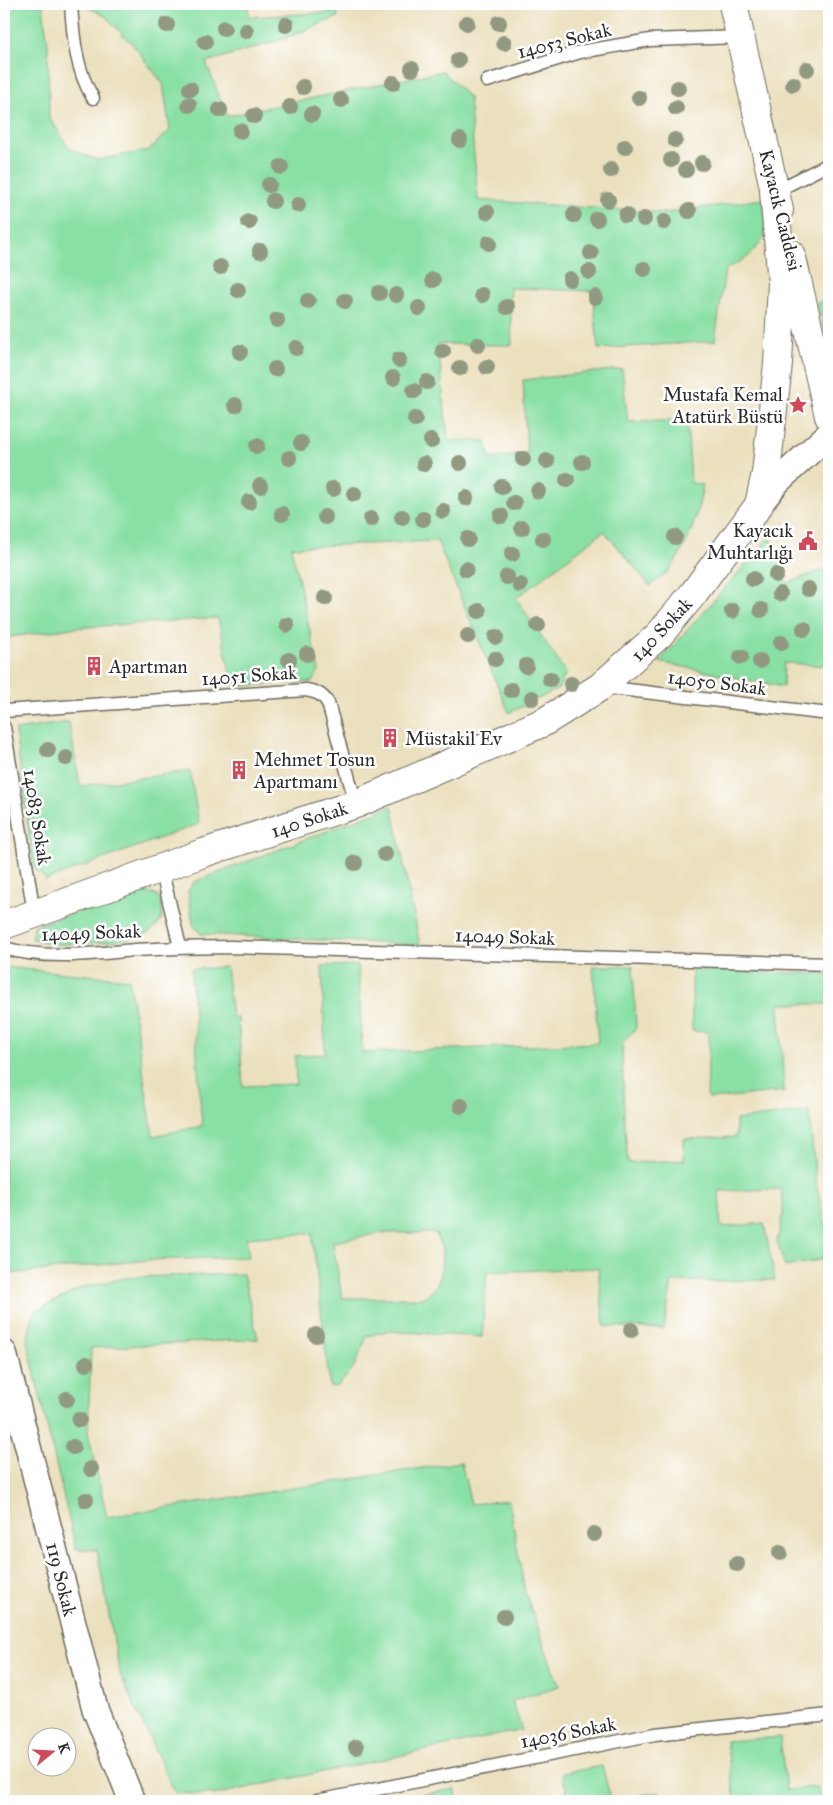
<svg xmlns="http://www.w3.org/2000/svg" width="833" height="1805" font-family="'IM FELL Great Primer',serif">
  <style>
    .green { fill: #88e0a4; stroke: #5a8668; fill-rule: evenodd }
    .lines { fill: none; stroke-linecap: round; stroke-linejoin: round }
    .lane-casing { stroke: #6e6a5e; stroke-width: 15 }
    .street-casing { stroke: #6e6a5e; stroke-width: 28 }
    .secondary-casing { stroke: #6e6a5e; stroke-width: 30 }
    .lane { stroke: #fff; stroke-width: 12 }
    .street { stroke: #fff; stroke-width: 25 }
    .secondary { stroke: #fff; stroke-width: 28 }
    .tree { fill: #919a81 }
    .labels { text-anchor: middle; stroke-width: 5; stroke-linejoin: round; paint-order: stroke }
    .street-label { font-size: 19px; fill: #2b2b2b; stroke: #fff }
    .poi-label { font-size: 19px; fill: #2b2b2b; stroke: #fff; text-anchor: start }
  </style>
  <rect width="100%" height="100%" fill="#fff"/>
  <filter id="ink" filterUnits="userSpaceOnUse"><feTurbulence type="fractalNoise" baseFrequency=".02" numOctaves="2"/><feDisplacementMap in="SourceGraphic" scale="10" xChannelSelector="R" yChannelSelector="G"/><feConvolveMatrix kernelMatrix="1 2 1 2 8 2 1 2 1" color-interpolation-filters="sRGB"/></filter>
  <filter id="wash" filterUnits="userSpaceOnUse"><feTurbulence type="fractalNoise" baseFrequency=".0096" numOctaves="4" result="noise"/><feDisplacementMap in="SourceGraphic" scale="20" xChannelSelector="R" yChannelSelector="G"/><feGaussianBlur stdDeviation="1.12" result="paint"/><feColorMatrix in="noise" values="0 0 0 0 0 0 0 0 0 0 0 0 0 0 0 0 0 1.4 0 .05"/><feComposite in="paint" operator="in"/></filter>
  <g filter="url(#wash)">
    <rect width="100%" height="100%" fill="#ebe0be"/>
    <path class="green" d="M4,4L43,5L48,46L49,117L70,149L97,160L149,150L170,130L163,84L134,46L106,17L87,6V4H248L249,17L337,12L338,17L281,40L206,62L227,116L443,71L469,98L478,200L666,213L763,199L766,236L749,256L725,270L715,341L598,349L593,291L510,288L512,345L438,344L448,440L486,441L490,459L527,454L523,380L622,369L628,422L687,420L691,483L703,485C698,514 689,544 671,568C666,575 657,580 650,586L604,531L516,598L566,673L558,689L509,713L437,541L291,547L319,671L312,682L233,686L218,618L72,628L4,638Z
      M829,298V349L817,303Z
      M770,537L787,583L829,568V697V666L784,663L783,687L659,662Z
      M69,722L80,786L190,771L199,824L46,880L34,868L15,730Z
      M392,806L420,945L201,934L193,924L188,891L194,882Z
      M149,893L158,896C180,941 111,942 85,943C75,943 64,945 54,944C46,943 39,940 31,938L34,926L133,894Z
      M358,965L362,1053L598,1043L593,966H633L636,1028L622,1043L624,1118L628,1163L684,1160V1139L736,1137V1120L809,1111L816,1183L825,1224H829V1258L785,1267L777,1241L783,1214L781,1189L719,1191L721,1227L764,1223L775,1280L672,1282L664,1329L604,1326L598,1268L487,1272L482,1337L387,1331L367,1336L354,1367L338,1386L330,1387L312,1233L246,1238L249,1257L149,1260L9,1274L4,1259V967L129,979L153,1136L202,1126L191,969L226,967L232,1018H238L243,1086L296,1084L295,1056L325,1054L322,966ZM381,1233H436L442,1250L441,1276L433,1291L422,1298H342L333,1242Z
      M692,970L829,974V1004H779L784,1091L722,1098H707L709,1032L692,1031Z
      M243,1274L258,1339L91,1348L88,1432L107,1517L461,1462L471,1504L509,1500L525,1592L559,1686L512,1701L522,1730L213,1795L175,1793L120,1674L97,1550L76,1549L27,1341L34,1312L81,1288L129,1277Z
      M780,1737L786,1790L818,1787L819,1801H735L726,1741Z
      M602,1766L611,1799L660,1792L661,1801H569L562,1773Z
      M456,1789L457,1801H406L405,1797Z"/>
  </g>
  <g filter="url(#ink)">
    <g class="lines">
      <g class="lane-casing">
        <path id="lane" d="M71,4C73,37 76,70 93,98
          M487,81L580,52L650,40L741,37
          M774,192L829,164
          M603,687L829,714
          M4,711L306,690C317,692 322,694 328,703L356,804
          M4,727L34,913
          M161,868L180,947
          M4,948C46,960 91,954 135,950C167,948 199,947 231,947L829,964
          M317,1801L655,1734L829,1715"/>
      </g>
      <g class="street-casing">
        <path id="street" d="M759,505L777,482L829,434
          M4,1353L95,1709L132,1801"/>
      </g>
      <g class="secondary-casing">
        <path id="secondary" d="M733,4L779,210
          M791,254L829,416
          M4,925L203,853L356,804L544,722L600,687L659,635L693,594L759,505L766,473L778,364L782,283L774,192"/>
      </g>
      <use href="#lane" class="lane"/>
      <use href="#street" class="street"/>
      <use href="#secondary" class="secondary"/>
    </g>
    <g class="tree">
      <circle cx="467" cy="23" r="8"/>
      <circle cx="499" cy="23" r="8"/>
      <circle cx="167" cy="25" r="8"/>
      <circle cx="286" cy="25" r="8"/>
      <circle cx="224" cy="28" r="8"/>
      <circle cx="246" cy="31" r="8"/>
      <circle cx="205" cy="42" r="8"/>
      <circle cx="504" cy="43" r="8"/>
      <circle cx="458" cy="60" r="8"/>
      <circle cx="412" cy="69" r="8"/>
      <circle cx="807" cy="69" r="8"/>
      <circle cx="393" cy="83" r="8"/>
      <circle cx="793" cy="84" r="8"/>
      <circle cx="303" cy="87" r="8"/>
      <circle cx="678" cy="88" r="8"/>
      <circle cx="190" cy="89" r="8"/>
      <circle cx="639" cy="98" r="8"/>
      <circle cx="341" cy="100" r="8"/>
      <circle cx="189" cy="105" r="8"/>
      <circle cx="290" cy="107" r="8"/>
      <circle cx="676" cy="108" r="8"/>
      <circle cx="220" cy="110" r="8"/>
      <circle cx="312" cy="114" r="8"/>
      <circle cx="254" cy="116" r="8"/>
      <circle cx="240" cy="131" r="8"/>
      <circle cx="460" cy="140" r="8"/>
      <circle cx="675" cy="140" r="8"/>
      <circle cx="625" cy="147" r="8"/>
      <circle cx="671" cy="160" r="8"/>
      <circle cx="702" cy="163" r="8"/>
      <circle cx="281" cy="167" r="8"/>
      <circle cx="611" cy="170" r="8"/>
      <circle cx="686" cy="170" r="8"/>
      <circle cx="269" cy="185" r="8"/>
      <circle cx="608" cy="200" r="8"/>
      <circle cx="273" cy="201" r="8"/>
      <circle cx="298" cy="205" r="8"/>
      <circle cx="689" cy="211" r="8"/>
      <circle cx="487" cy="212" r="8"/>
      <circle cx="574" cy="215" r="8"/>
      <circle cx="626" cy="215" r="8"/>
      <circle cx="597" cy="219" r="8"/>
      <circle cx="644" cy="219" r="8"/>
      <circle cx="249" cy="222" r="8"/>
      <circle cx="664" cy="222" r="8"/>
      <circle cx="489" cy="243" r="8"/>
      <circle cx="260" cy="251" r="8"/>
      <circle cx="591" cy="253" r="8"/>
      <circle cx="220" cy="267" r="8"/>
      <circle cx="644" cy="269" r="8"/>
      <circle cx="589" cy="272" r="8"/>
      <circle cx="570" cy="279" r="8"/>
      <circle cx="433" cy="280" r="8"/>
      <circle cx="238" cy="290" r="8"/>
      <circle cx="379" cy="293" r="8"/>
      <circle cx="396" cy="295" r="8"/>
      <circle cx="482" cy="295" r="8"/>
      <circle cx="595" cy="297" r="8"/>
      <circle cx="308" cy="301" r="8"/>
      <circle cx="345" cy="301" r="8"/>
      <circle cx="507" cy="307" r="8"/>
      <circle cx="419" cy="308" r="8"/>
      <circle cx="277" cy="320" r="8"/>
      <circle cx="478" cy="345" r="8"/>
      <circle cx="296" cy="348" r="8"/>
      <circle cx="443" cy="351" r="8"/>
      <circle cx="240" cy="352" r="8"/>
      <circle cx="399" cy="360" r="8"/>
      <circle cx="487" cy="367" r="8"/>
      <circle cx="460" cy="368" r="8"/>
      <circle cx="275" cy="369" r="8"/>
      <circle cx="393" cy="378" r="8"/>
      <circle cx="427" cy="382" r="8"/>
      <circle cx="414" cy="391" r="8"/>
      <circle cx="235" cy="405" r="8"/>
      <circle cx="415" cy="419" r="8"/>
      <circle cx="431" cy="441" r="8"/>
      <circle cx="301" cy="443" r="8"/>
      <circle cx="257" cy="446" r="8"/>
      <circle cx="289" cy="458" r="8"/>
      <circle cx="523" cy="459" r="8"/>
      <circle cx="547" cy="461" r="8"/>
      <circle cx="582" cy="462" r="8"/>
      <circle cx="460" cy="463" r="8"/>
      <circle cx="424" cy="464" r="8"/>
      <circle cx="567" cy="480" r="8"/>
      <circle cx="260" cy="486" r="8"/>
      <circle cx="502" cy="487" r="8"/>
      <circle cx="333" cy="489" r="8"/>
      <circle cx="538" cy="491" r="8"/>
      <circle cx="354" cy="494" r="8"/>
      <circle cx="466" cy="498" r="8"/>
      <circle cx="249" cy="502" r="8"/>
      <circle cx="514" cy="503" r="8"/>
      <circle cx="443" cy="511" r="8"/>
      <circle cx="282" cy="514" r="8"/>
      <circle cx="501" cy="516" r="8"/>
      <circle cx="325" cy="517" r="8"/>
      <circle cx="402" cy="517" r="8"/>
      <circle cx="371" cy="519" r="8"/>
      <circle cx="423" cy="519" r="8"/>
      <circle cx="522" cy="528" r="8"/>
      <circle cx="675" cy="537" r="8"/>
      <circle cx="468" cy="539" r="8"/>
      <circle cx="543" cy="539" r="8"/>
      <circle cx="512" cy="554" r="8"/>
      <circle cx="466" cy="569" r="8"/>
      <circle cx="776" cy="575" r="8"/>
      <circle cx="507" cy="577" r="8"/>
      <circle cx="753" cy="579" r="8"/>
      <circle cx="520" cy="585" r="8"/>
      <circle cx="808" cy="589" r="8"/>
      <circle cx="780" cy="594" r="8"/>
      <circle cx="325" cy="598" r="8"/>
      <circle cx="761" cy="610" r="8"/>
      <circle cx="479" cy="611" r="8"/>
      <circle cx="732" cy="611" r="8"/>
      <circle cx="287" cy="625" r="8"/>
      <circle cx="538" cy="625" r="8"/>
      <circle cx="804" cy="629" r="8"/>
      <circle cx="468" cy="636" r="8"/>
      <circle cx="496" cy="637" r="8"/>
      <circle cx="781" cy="643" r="8"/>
      <circle cx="307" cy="654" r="8"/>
      <circle cx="741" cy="657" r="8"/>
      <circle cx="495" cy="659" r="8"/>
      <circle cx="289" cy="660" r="8"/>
      <circle cx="760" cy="661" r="8"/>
      <circle cx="526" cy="666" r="8"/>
      <circle cx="550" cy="679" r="8"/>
      <circle cx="571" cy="684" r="8"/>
      <circle cx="511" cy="690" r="8"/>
      <circle cx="532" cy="698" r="8"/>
      <circle cx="48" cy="750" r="8"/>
      <circle cx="66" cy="758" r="8"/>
      <circle cx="385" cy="854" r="8"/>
      <circle cx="355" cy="863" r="8"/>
      <circle cx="461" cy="1106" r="8"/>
      <circle cx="631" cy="1330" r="8"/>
      <circle cx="316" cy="1335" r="8"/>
      <circle cx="86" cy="1364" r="8"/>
      <circle cx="67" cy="1399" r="8"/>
      <circle cx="79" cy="1420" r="8"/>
      <circle cx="73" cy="1447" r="8"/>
      <circle cx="91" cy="1469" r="8"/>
      <circle cx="86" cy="1500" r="8"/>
      <circle cx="594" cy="1534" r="8"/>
      <circle cx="780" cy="1553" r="8"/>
      <circle cx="737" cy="1564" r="8"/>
      <circle cx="504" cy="1617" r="8"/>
      <circle cx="356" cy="1747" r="8"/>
    </g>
  </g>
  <defs>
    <g id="sight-bare" transform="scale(1.5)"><path d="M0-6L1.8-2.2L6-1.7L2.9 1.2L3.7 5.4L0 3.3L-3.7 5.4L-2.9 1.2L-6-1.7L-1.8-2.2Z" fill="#d1495b" stroke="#fff" stroke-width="2.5" paint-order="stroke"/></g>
    <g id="civic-bare" transform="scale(1.5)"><path d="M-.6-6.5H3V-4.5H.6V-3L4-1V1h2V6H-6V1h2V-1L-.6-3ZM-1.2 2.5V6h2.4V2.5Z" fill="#d1495b" stroke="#fff" stroke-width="2.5" paint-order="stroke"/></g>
    <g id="building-bare" transform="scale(1.5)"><path d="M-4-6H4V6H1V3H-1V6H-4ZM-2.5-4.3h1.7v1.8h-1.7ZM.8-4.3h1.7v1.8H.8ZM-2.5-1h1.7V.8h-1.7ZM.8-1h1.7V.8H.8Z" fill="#d1495b" stroke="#fff" stroke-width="2.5" paint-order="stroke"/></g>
  </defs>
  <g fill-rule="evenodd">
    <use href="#sight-bare" x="798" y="405"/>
    <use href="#civic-bare" x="808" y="541"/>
    <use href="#building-bare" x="94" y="666"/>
    <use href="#building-bare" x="390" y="738"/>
    <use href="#building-bare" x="239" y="770"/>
  </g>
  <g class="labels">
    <g class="street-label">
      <text transform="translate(564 40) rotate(-14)" y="7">14053 Sokak</text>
      <text transform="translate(781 210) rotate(76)" y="7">Kayacık Caddesi</text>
      <text transform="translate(661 629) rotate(-47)" y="7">140 Sokak</text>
      <text transform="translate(249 675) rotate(-4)" y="7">14051 Sokak</text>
      <text transform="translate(717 682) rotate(7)" y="7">14050 Sokak</text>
      <text transform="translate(38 817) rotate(81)" y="7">14083 Sokak</text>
      <text transform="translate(309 819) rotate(-18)" y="7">140 Sokak</text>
      <text transform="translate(91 932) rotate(-2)" y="7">14049 Sokak</text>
      <text transform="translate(505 936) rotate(2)" y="7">14049 Sokak</text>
      <text transform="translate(62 1579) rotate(76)" y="7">119 Sokak</text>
      <text transform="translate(568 1732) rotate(-11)" y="7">14036 Sokak</text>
    </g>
    <g class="poi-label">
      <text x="783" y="401" text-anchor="end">Mustafa Kemal<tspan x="783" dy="22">Atatürk Büstü</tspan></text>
      <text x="793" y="537" text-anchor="end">Kayacık<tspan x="793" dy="22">Muhtarlığı</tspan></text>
      <text x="109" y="673">Apartman</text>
      <text x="405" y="745">Müstakil Ev</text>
      <text x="254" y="766">Mehmet Tosun<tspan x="254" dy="22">Apartmanı</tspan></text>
    </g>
  </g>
  <rect width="833" height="1805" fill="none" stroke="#fff" stroke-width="20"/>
  <g transform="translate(52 1752) rotate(72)"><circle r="24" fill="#ffffff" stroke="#aaaaaa"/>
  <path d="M0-4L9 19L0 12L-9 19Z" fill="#d1495b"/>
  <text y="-8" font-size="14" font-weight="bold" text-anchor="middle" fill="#2b2b2b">K</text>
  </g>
</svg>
